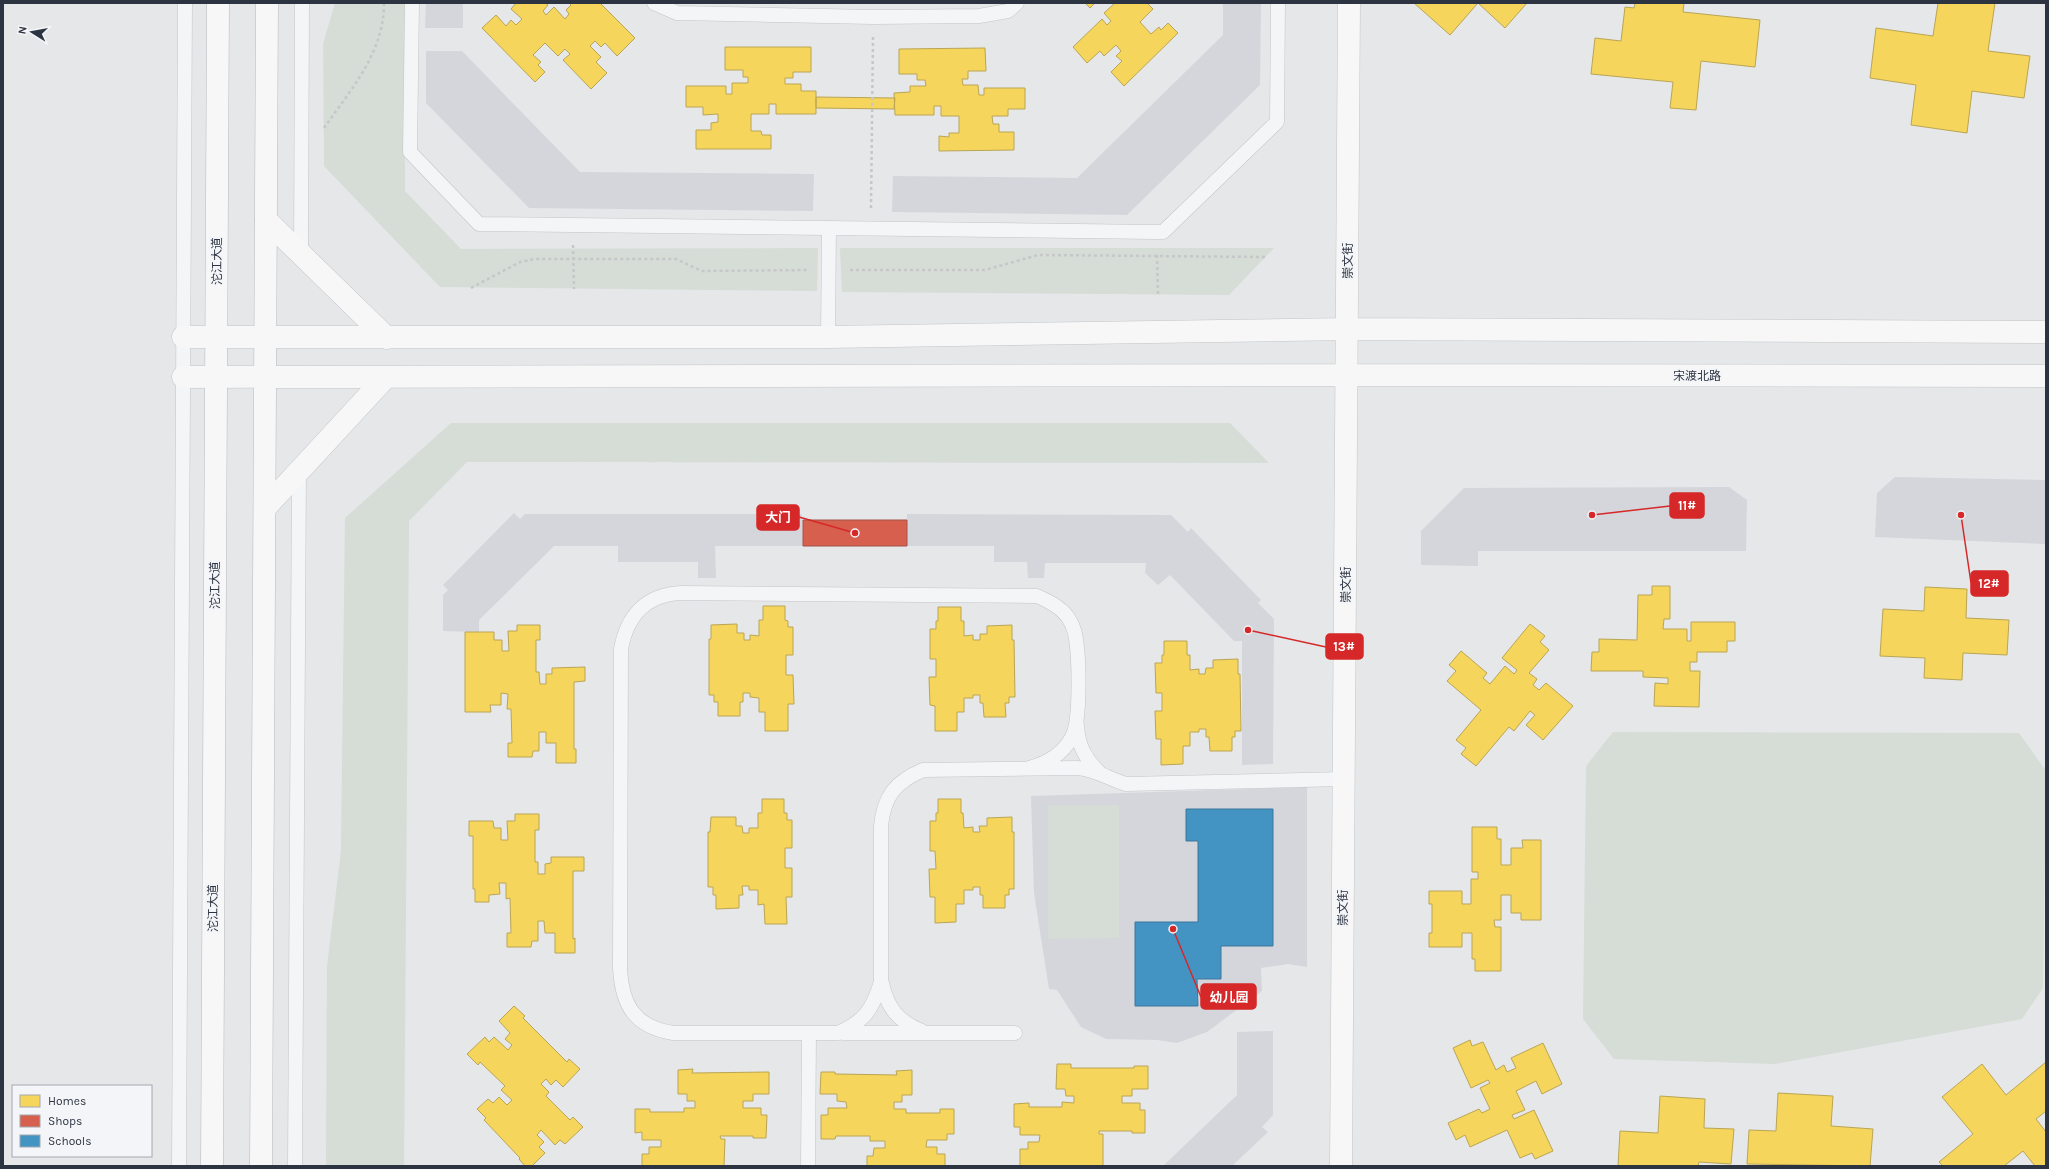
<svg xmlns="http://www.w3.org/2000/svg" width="2049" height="1169" font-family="Karla,'Noto Sans SC',sans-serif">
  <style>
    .built { fill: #d4d6dc }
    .green { fill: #d6dcd6 }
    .homes { fill: #f6d55c; stroke: #baa554 }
    .shops { fill: #d6604d; stroke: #a35349 }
    .schools { fill: #4393c3; stroke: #3c769c }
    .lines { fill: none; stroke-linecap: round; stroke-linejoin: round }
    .lane-casing { stroke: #c3c5c7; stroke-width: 15 }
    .secondary-casing { stroke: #c3c5c7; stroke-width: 23 }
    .highway-casing { stroke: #b8babd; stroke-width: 23 }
    .path { stroke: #c5c7c9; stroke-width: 2.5; stroke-dasharray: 3 3; stroke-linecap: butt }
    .lane { stroke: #f4f5f6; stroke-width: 14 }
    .secondary { stroke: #f7f7f8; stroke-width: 22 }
    .highway { stroke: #f7f7f8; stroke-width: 22 }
    .labels { text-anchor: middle; stroke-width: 4; stroke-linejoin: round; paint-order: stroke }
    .street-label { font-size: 12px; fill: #2d3441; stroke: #f3f5f8 }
    .leader { fill: none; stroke: #d62828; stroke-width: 1.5 }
    .callout-dot { fill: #d62828; stroke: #f3f5f8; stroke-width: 1.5 }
    .callout { fill: #d62828; stroke: #d62828; stroke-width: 1.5 }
    .callout-label { font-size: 13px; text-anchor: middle; font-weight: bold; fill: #fff }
  </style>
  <rect width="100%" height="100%" fill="#e5e7e9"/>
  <path class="built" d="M426,3H463V28H425Z
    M1223,3H1261L1260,85L1127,215L892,212L893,176L1077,178L1223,35Z
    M426,51H462L580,172L814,174L813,211L529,208L426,103Z
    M1895,477L2046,480V544L1875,537L1877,493Z
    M1729,487L1747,500L1746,551H1478V566L1421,565V531L1464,488Z
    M514,513L520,519L525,514H802L803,546H715L716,578H698V562H618V546H554L479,620V632L443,631V595L448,590L443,585Z
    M907,514L1171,515L1188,532L1191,528L1261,600L1258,603L1274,619L1273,764L1242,765V641H1234L1170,575L1158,585L1145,573L1146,563H1045L1044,578H1028L1027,562H994V546H907Z
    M1307,787V967L1288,964L1261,968L1262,991L1207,1032L1177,1043L1157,1040L1106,1039L1081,1027L1057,990L1049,989L1034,893L1031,796Z
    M1273,1031V1115L1262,1127L1268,1132L1232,1166H1163L1237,1095V1032Z"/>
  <path class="green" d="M335,3H405V191L461,249L818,248L817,291L440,287L324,166L323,44Z
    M840,248H1274L1229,295L842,292Z
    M451,423H1230L1269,463L467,462L409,521L404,1166H326L327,967L341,850L345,518Z
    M1613,732L2019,733L2046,771L2043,988L2022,1019L1775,1064L1614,1059L1583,1019L1586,766Z
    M1048,805H1119V938L1048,939Z"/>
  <path class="homes" d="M516,3H545L548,5L543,11L546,15L554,7L565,19L569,14L566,10L571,5L569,3H600L635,38L617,56L605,43L601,47L595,41L590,46L601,57L596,62L607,73L591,89L563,60L570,54L565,49L558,56L545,43L533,55L541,62L538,65L545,72L535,82L482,28L496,15L506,26L511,20L516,25L522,19L511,9Z
    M1085,3H1095L1090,8Z
    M1115,3H1147L1153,9L1140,22L1151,34L1159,27L1161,30L1168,23L1178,33L1124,86L1111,72L1122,61L1116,56L1121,51L1116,45L1104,56L1100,51L1087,63L1073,47L1102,19L1107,25L1111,21L1104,13Z
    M1414,3H1527L1505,28L1478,3L1450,35Z
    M1635,3H1684L1683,12L1760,20L1755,67L1701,61L1696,110L1670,108L1673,82L1591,74L1595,38L1621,41L1625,7L1634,8Z
    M1938,3H1995L1988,51L2030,56L2024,98L1972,91L1967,133L1911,125L1916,85L1870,78L1876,28L1933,36Z
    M725,47H811V72H793V78H785V84H801V91H816V114H776V104H769V114H751V131H761L762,135H771V149H696V130H711V123L718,122V114L703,115V107H686V86H726V94H732V83H748V77H743V70H725Z
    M985,48L986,71H968V79H962L963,85H978L979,95H984V88H1025V109H1008V116H992L993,124H999V132H1014V150L939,151V136L949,137V133H959V116H941V106H934V115H895L894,93L910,92V86H926L925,80H917V74H899V49Z
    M816,97L895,98L894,109L816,108Z
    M1652,586H1670V619H1664L1663,629H1687V641H1691V622H1735V641H1727V652H1697V662H1690V671H1700L1699,707L1654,706L1655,683L1668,684V678L1643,677V671H1591L1592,652H1599V639L1637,640L1638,595H1652Z
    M1925,587L1967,589L1966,618L2009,620L2007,655L1963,653L1962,680L1924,678L1925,658L1880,656L1883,609L1924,611Z
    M763,606H785V620L788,621V627H793V655H786V675H793L794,704H788V731H765V712H759V698L750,697V693H743V702H740V716H718V702H714V695H709V639H711V625L737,624V633H744V640H750V635L759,636V620H763Z
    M938,607H961V621H964V636L973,635V640H980V634H987V626L1012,625V640H1014L1015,697H1009V703H1005L1006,717H984L983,703H980V695H973V698H964V712H957V731H935V706L930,705L929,677H936V659H930V629H936V621H938Z
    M1530,624L1545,636L1540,642L1549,650L1529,673L1537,679L1533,685L1539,690L1546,683L1573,706L1543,740L1526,725L1535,715L1530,711L1514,731L1509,727L1476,766L1461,754L1466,748L1456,740L1481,710L1447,681L1456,671L1449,665L1461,651L1487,673L1483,678L1490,684L1505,666L1514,674L1517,670L1502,658Z
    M517,625H540V640H536V672H539L540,684H546V674H552V668L585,667V681L574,682V749H576V763H556V743H546V732H539V751H533L532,757H508V743H512L511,709H507L508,694L501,693V705H490L491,712H465V632H494V640H502V651H509L508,631H517Z
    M1164,641H1187V655H1190V670L1199,669V674H1205L1206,668H1213V660L1238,659V674H1240L1241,731H1235V737H1232V751H1210L1209,737H1206V729H1199V732H1190V746H1183V764L1161,765V739H1156L1155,711H1162V693H1156L1155,663H1162V655H1164Z
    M762,799H784V813H787V820H792V848H785V868H792V897H786L787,924H765L764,904L758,905V890H749V886H742L743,895H739V908L716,909V895H713V887H708V832H710L711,817H736V826H742L743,833H749V828H758V813H762Z
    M938,799H961V813H963L964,828L973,827V832H980L979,826H987V818L1012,817V832H1014V889H1009V895H1005V908H983V895H980V887H973V890H964V904H956V922L935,923V897H930L929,869H936L935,851H930V821H936V813H938Z
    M515,814H539V830H535V862H538V874H545V864L551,863V857H584V871H573V939L575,938V953H555V933H545L544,921H538V941H532L531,947H507V933H511L510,898L506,899V883H499L500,894L489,895V902H475V889H473V836H469V821H493L494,828H501V840H508L507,821H515Z
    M1472,827H1497V839H1501V865H1511V848H1523L1522,840H1541V920H1521V913H1511V895H1501V920H1494L1495,927H1501V971H1475V959H1472V933H1462V947H1429V933H1432V904H1429V891H1462V904H1471V879H1478V872H1472Z
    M514,1006L525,1016L523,1018L567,1062L569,1059L580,1069L563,1087L556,1080L551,1085L546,1079L541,1084L549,1092L546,1096L570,1120L573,1117L583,1127L565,1144L560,1140L555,1145L541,1130L537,1135L544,1142L539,1147L545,1153L532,1166H525L519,1159L520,1158L484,1120L486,1118L477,1109L488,1099L493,1103L499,1097L507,1105L512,1100L501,1090L505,1086L480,1062L478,1065L467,1054L485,1037L489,1042L494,1037L508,1050L512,1045L505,1039L510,1033L499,1021Z
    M1470,1040L1472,1046L1483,1042L1496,1070L1504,1065L1507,1072L1516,1068L1511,1058L1543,1043L1562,1084L1542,1094L1536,1081L1516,1091L1525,1110L1512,1115L1514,1119L1534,1110L1553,1151L1535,1159L1532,1153L1520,1158L1507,1130L1470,1147L1465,1135L1456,1140L1448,1123L1479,1109L1482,1113L1490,1109L1480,1088L1490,1083L1488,1080L1471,1088L1453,1048Z
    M2046,1062V1111L2036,1119L2046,1132V1166H2035L2023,1151L2004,1166H1943L1939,1162L1973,1134L1942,1097L1982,1064L2006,1095Z
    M1057,1064H1071V1068H1134V1066H1148V1089H1132V1096H1122V1103H1140V1110H1145V1133H1132V1131H1099V1134H1103V1166H1020V1149H1028V1142H1039L1040,1135H1020V1127H1014V1104L1029,1103V1107H1062V1102L1074,1103V1096H1066L1065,1089H1056Z
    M693,1069L692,1073L769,1072V1094H753V1101H743V1108H761V1115H767L766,1138H753V1136H720L721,1139H725L724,1166H642V1154H649V1147H661V1140H642V1132L635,1133V1109H650V1112H684V1108H695V1101H687V1094H678V1070Z
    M912,1070V1095H902V1102H894V1109H906V1113H940V1109H954V1134H947V1140H927L926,1147H937V1154H945V1166H867V1156H873L874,1148H885V1141H870V1136H836L835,1139H821V1115H828V1108H847L846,1102L837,1101V1094H820L821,1072H835V1074L897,1075L896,1071Z
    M1778,1093L1833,1096L1831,1126L1873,1129L1870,1166L1747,1164L1749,1130L1776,1131Z
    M1660,1096L1705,1099L1704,1128L1734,1129L1731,1164L1699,1162L1698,1166H1618L1620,1131L1658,1133Z"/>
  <path class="shops" d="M803,520H907V546H803Z"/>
  <path class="schools" d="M1186,809H1273V946H1221V979H1197L1198,1006H1135V922H1198V841H1186Z"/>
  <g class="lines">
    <g class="lane-casing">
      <path id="lane" d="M412,3L410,152L479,224L1156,232H1163L1277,122L1278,3
        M654,3L677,13L873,17L979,16L1008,11L1017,3
        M301,254L302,3
        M828,337L829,228
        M1077,725C1078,745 1085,759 1100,773
        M1029,768C1048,763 1063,754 1072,737C1081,721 1079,658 1076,639C1075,631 1072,623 1067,616C1059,606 1048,601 1037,596L682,593C646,594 627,616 621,649L620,968C622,1006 635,1027 673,1033H838C865,1021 872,1010 881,982V826C884,796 895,782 923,770L1077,768C1095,769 1109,779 1126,784L1344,779
        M882,983C887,1007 898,1022 922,1031
        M843,1033H1015
        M179,1166L185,3
        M295,1166L299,471
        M808,1166L809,1033"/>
    </g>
    <g class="secondary-casing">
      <path id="secondary" d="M266,220L387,338
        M183,337H828L1348,329L2046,332
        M183,377L1348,375L2046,376
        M265,508L385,378
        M1341,1166L1349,3"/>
    </g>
    <g class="highway-casing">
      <path id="highway" d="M212,1166L218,3
        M261,1166L267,3"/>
    </g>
    <path class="path" d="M324,128C351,89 384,53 384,3
      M871,208L873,37
      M573,245L574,289
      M1157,255L1158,294
      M850,270H985L1038,255L1265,257
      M471,288L520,262L534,259H676L702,271L809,270"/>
    <use href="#lane" class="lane"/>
    <use href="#secondary" class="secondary"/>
    <use href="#highway" class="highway"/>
  </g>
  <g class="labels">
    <g class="street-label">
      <text transform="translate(217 261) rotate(-90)" y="4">沱江大道</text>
      <text transform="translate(1348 261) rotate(-90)" y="4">崇文街</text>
      <text x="1697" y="380">宋渡北路</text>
      <text transform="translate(215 585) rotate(-90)" y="4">沱江大道</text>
      <text transform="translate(1346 585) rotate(-90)" y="4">崇文街</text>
      <text transform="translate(213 908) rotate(-90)" y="4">沱江大道</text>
      <text transform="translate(1343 908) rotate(-90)" y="4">崇文街</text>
    </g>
  </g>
  <path class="leader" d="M1592 515L1670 506M855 533L799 517M1961 515L1971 583M1248 630L1326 647M1173 929L1201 997"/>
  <g class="callout-dot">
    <circle cx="1592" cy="515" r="4"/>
    <circle cx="855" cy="533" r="4"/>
    <circle cx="1961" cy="515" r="4"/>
    <circle cx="1248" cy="630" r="4"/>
    <circle cx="1173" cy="929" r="4"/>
  </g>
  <g class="callout">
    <rect x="1670" y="493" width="34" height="25" rx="4"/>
    <rect x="757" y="505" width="42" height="25" rx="4"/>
    <rect x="1971" y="571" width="37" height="25" rx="4"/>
    <rect x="1326" y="634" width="37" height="25" rx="4"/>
    <rect x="1201" y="984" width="55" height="25" rx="4"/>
  </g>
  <g class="callout-label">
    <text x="1687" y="510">11#</text>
    <text x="778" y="522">大门</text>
    <text x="1989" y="588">12#</text>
    <text x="1344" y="651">13#</text>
    <text x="1229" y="1002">幼儿园</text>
  </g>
  <rect width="2049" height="1169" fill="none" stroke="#2d3441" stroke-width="8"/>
  <rect x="12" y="1085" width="140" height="72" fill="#f3f5f8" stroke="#a4a8af"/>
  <rect x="20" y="1095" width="20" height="12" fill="#f6d55c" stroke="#a4a8af"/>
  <text x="48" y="1105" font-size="12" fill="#2d3441">Homes</text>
  <rect x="20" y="1115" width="20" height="12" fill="#d6604d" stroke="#a4a8af"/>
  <text x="48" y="1125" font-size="12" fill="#2d3441">Shops</text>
  <rect x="20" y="1135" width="20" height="12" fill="#4393c3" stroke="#a4a8af"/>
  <text x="48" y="1145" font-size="12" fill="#2d3441">Schools</text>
  <g transform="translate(32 32) rotate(281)" stroke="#f3f5f8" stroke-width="3" paint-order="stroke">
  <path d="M0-3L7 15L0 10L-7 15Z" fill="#2d3441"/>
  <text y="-6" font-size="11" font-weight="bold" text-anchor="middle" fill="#2d3441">N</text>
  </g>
</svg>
